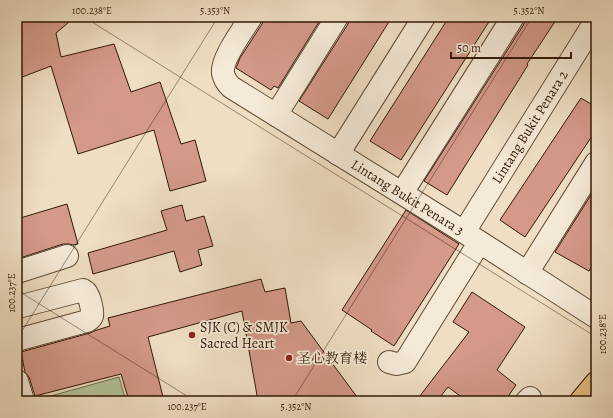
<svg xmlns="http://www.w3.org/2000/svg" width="613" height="418" font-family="Alegreya,'Noto Serif SC',serif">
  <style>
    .green { fill: #b3c298; stroke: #726e4e }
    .building { fill: #d49989; stroke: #311905 }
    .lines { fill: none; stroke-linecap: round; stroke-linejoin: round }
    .minor-casing { stroke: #604a34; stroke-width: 24 }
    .major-casing { stroke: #311905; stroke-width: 24 }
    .minor { stroke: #f5ead8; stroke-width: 22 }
    .major { stroke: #e8bf82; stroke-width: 22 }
    .ticks { fill: none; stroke: #311905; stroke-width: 1; stroke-opacity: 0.45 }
    .poi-dot { fill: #8f2418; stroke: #f5ead8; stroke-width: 1.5 }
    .labels { text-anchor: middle; stroke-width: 3.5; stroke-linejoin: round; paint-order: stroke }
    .street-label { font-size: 14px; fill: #311905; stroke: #f5ead8 }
    .poi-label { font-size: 14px; fill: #311905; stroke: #f5ead8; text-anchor: start }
    .neatline { fill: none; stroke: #311905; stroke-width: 1.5 }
    .ticks-label { font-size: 10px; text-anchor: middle; fill: #311905 }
  </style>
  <rect width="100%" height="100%" fill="#efdec3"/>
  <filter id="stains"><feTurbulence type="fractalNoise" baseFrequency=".005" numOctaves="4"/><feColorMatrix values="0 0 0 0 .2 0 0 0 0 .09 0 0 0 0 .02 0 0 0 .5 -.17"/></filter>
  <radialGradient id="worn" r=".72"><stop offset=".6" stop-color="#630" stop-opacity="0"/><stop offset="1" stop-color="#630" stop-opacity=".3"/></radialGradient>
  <path class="green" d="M119,377L126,401H48L47,397Z"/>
  <path class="building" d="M17,17H75L56,33L61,57L114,44L131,92L160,82L181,144L195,140L206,181L170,191L154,130L78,154L51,66L17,79Z
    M264,17H322L278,88L274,86L271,90L236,68L240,58L262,24Z
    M349,17H392L328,119L299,101L348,24Z
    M449,17H498L496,20L492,17L401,160L370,141Z
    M525,17H558L527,64L528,65L447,195L424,181L524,24Z
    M581,98L596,107V130L525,237L500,220Z
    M596,187V259L589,271L555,252Z
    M67,204L78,244L73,245L69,244H63L17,259V219Z
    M182,205L186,221L204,216L213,246L198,250L202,265L180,272L174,251L93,274L88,253L167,230L161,211Z
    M406,210L459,244L394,346L371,331L372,330L342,310Z
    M261,279L265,292L285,288L291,323L301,321L360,401H258L242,311L148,337L164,401H129L121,374L35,396L29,377L25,372L21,352L90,333L97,330L110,326L108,318Z
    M472,292L525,327L497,370L516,385L505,401H467L448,387L437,401H416L469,332L453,322Z"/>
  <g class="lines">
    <g class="minor-casing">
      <g id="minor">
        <path id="s1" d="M251,17C243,30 221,59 223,73C224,79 227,83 231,87L464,232L596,317"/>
        <path d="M276,115L337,17"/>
        <path d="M338,154L424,17"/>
        <path d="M402,193L513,17"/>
        <path id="s2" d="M464,232L596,20"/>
        <path d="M17,272L67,256"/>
        <path d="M527,273L596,163"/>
        <path d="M17,340L87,321C90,319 91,319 92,316C93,312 90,298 87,294C86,291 85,292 83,290L18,307"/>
        <path d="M389,362L396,364L405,362L479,243"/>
        <path d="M17,381L23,401"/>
        <path d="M527,401L530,398"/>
      </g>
    </g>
    <g class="major-casing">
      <path id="major" d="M581,401L596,383"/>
    </g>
    <use href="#minor" class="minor"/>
    <use href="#major" class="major"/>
  </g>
  <path class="ticks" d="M84,17L596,337M588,17L596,22M17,290L195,401M17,339L218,17M292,401L532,17"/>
  <g class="poi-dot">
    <circle cx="192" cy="335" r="4"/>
    <circle cx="289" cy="358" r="4"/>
  </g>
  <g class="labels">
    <g class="street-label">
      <text dy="5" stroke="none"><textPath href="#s2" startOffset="124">Lintang Bukit Penara 2</textPath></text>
      <text dy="5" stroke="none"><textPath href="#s1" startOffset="288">Lintang Bukit Penara 3</textPath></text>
    </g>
    <g class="poi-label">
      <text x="200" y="332">SJK (C) &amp; SMJK<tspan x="200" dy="16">Sacred Heart</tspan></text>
      <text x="297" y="363">圣心教育楼</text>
    </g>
  </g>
  <rect width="613" height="418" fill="none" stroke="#efdec3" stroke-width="44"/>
  <path d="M451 52v6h120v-6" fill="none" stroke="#311905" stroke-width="2"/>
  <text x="457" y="52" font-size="12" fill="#311905" stroke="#f5ead8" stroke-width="3" paint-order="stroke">50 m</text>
  <rect x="22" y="22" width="569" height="374" class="neatline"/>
  <g class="ticks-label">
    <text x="92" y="14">100.238°E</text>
    <text x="215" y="14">5.353°N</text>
    <text x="529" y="14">5.352°N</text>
    <text transform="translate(11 293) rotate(-90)" y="4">100.237°E</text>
    <text transform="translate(602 334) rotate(-90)" y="4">100.238°E</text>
    <text x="187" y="410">100.237°E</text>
    <text x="296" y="410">5.352°N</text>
  </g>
  <rect width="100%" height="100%" filter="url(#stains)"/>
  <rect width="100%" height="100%" fill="url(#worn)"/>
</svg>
